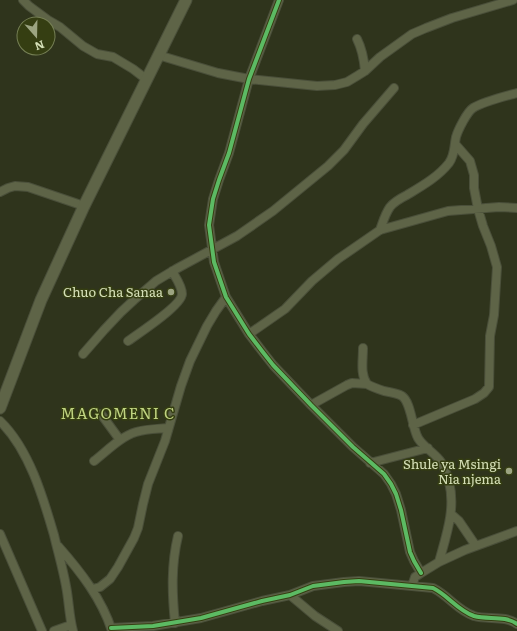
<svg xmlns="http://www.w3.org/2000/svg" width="517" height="631" font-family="Literata,serif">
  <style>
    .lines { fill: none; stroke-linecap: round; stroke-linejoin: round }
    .street-casing { stroke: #4a4f3a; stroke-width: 10 }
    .secondary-casing { stroke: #4a4f3a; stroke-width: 13 }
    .street { stroke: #5e6447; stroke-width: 8 }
    .secondary { stroke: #5e6447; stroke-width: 11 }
    .cycleway-casing { stroke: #353e12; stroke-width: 6 }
    .cycleway { stroke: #5cba63; stroke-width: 4 }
    .poi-dot { fill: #9ca481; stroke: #353e12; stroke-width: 1.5 }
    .labels { text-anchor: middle; stroke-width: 3; stroke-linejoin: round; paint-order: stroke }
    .poi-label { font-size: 13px; fill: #d6e0b8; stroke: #353e12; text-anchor: end }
    .quarter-label { font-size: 15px; letter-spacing: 1px; fill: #c0d481; stroke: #353e12 }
  </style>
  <rect width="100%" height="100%" fill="#2f341c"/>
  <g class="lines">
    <g class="street-casing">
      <path id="street" d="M23,0L29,6L48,20L60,27L83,46L97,54L113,57L133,69L146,79
        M279,0L249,79L229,153L219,180L213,199L209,225L214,262L226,297L249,334L262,351L273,365L311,405L353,447L384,474L391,484L396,494L401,510L410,552L414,561L421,573
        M357,39C362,49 364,59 365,71
        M158,55L218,73L249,79L317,86L335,85L347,82L357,76L365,71L380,57L412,34L426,28L452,18L513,0
        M0,192L8,188L15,186L28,187L84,206
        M380,230C383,222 385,214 390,207C394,202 401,198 407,195C422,186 438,177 449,163C455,155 454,146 456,137C458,130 467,112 473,108C482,102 506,96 517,93
        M249,334L285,309L312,281L338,259L380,230L448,211L499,207L517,208
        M128,341C138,334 182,305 182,294C182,286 176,278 172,271
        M363,348C363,361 360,374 367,384C372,387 378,389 384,391C390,392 397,393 402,396C411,402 412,427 418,438C423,447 435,453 441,462C445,468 447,475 449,482C456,509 446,536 439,562
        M83,354L104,330L121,312L134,300L156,281L176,269L237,236L273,211L328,166L344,150L363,124L394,88
        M311,405L347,385L352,383L367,384
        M101,414L120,440
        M0,421C29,449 43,497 54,535C58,552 63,569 66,586C69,601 69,616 73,631
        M413,425L475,399L484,393L489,387L490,336L494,315L497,267L491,246L483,226L478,209L474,188V175L470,161L456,145
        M94,461C107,451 120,437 136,432C146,429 157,429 168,428
        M370,463L428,448
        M451,514L459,521L476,546
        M0,534L42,631
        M58,546C80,571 102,599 112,631
        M412,586L415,577L421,573L439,562L465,550L517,531
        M93,589L100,587L110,579L118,567L134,538L138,528L143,504L148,484L165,441L181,386L190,361L207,326L216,311L226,297
        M290,595L315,616L338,631
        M175,623C172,593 171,565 178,536
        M111,628L153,626L201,618L262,601L290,595L313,586L344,582L359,581L433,588C449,596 457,610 474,616C488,620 505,615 517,624
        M54,631L71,625"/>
    </g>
    <g class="secondary-casing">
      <path id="secondary" d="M0,408L41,300L84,206L186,0"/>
    </g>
    <use href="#street" class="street"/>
    <use href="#secondary" class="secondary"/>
    <g class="cycleway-casing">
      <path id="cycleway" d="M279,0L249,79L229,153L219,180L213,199L209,225L214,262L226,297L249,334L262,351L273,365L311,405L353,447L384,474L391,484L396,494L401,510L410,552L414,561L421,573
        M111,628L153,626L201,618L262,601L290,595L313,586L344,582L359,581L433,588C449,596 457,610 474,616C488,620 505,615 517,624"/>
    </g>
    <use href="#cycleway" class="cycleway"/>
  </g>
  <g class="poi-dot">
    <circle cx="171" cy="292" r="4"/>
    <circle cx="509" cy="471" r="4"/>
  </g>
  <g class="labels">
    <g class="poi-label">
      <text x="163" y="297">Chuo Cha Sanaa</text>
      <text x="501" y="469">Shule ya Msingi<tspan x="501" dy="15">Nia njema</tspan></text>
    </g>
    <g class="quarter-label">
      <text x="118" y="419">MAGOMENI C</text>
    </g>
  </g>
  <g transform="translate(36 36) rotate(160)"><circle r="19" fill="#353e12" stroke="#757f54"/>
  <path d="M0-3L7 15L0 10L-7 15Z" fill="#9ca481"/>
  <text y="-6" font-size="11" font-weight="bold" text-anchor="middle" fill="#d6e0b8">N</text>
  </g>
</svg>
